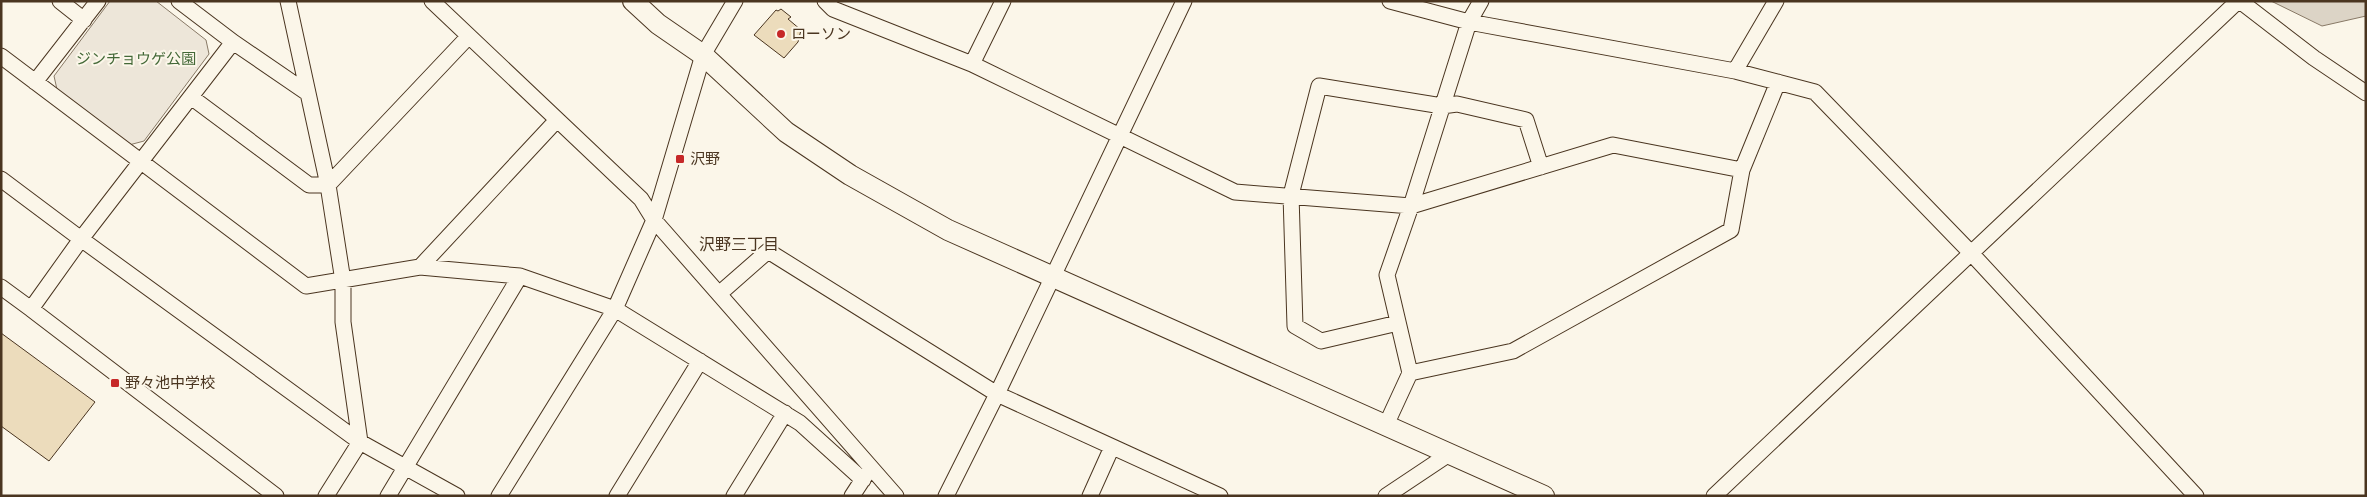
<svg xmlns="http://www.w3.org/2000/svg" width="2367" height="497" font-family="'Work Sans','Noto Sans JP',sans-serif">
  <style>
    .green { fill: #ede6d9; stroke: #887966 }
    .water { fill: #dcd4c6; stroke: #887966 }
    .building { fill: #ecdcbc; stroke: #4a3520 }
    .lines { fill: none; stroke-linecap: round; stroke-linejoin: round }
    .minor-casing { stroke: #4a3520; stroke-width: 17 }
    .tertiary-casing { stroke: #4a3520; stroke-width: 22 }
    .minor { stroke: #fbf6e9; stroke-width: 15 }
    .tertiary { stroke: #fbf6e9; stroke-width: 20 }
    .poi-dot { fill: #c62828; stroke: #fbf6e9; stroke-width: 2 }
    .labels { text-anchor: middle; stroke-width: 4; stroke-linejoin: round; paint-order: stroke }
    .poi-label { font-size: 15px; fill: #4a3520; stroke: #fbf6e9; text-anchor: start }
    .park-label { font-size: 15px; fill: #436837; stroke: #fbf6e9 }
    .neighbourhood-label { font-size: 16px; fill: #4a3520; stroke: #fbf6e9 }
  </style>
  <rect width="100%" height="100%" fill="#fbf6e9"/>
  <path class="green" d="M110,1H156L206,40L209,54L144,141L129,145L58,94L54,76Z"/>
  <path class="water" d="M2271,1H2366V16L2322,26Z"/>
  <path class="building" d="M781,9L791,17L788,19L801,30L798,42L784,58L754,35L776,10L778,11Z
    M1,333L95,402L49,461L1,426Z"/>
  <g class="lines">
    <g class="minor-casing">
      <path id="minor" d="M60,1L84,20
        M288,1L328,185L343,281V322L360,442L326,496
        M432,1L641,199L654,220L896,496
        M825,1L833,9L972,64L1235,192L1411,206L1469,22L1481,1
        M1390,1L1469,22L1735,71L1815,92L1971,253L2196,496
        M2240,1L2314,58L2366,93
        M233,42L306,92
        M1,56L306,286L420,267L520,276L615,309L800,423L863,480
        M972,64L1003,1
        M1735,71L1776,1
        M35,82L98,1
        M191,97L309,185H328L468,37
        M1,179L81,239L360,442L457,496
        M420,267L556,121
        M1,287L31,309L81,239L233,42L179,1
        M719,294L768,251L997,394L1220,496
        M31,309L276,496
        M1398,323L1321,341L1295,326L1291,195L1319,86L1442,106L1457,104L1526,120L1541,167
        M1410,373L1513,351L1731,230L1742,170L1778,82
        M1386,425L1410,373L1387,275L1411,206L1613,145L1742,170
        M388,496L520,276
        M499,496L615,309L654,220L703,55L735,1
        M617,496L700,361
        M734,496L785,413
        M852,496L867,473
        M946,496L997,394L1184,1
        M1090,496L1112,447
        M1386,496L1449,454
        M1714,496L2238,1"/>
    </g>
    <g class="tertiary-casing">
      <path id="tertiary" d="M633,1L658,24L703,55L786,132L850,175L948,230L1544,496"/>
    </g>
    <use href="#minor" class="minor"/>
    <use href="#tertiary" class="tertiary"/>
  </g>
  <g class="poi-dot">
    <circle cx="781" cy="34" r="5"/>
    <rect x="675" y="154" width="10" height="10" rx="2.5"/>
    <rect x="110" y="378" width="10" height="10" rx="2.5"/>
  </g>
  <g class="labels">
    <g class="poi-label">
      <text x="791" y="39">ローソン</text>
      <text x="690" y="164">沢野</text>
      <text x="125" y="388">野々池中学校</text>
    </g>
    <g class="park-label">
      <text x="136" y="64">ジンチョウゲ公園</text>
    </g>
    <g class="neighbourhood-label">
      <text x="739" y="250">沢野三丁目</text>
    </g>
  </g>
  <rect width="2367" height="497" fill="none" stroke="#4a3520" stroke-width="5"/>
</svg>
